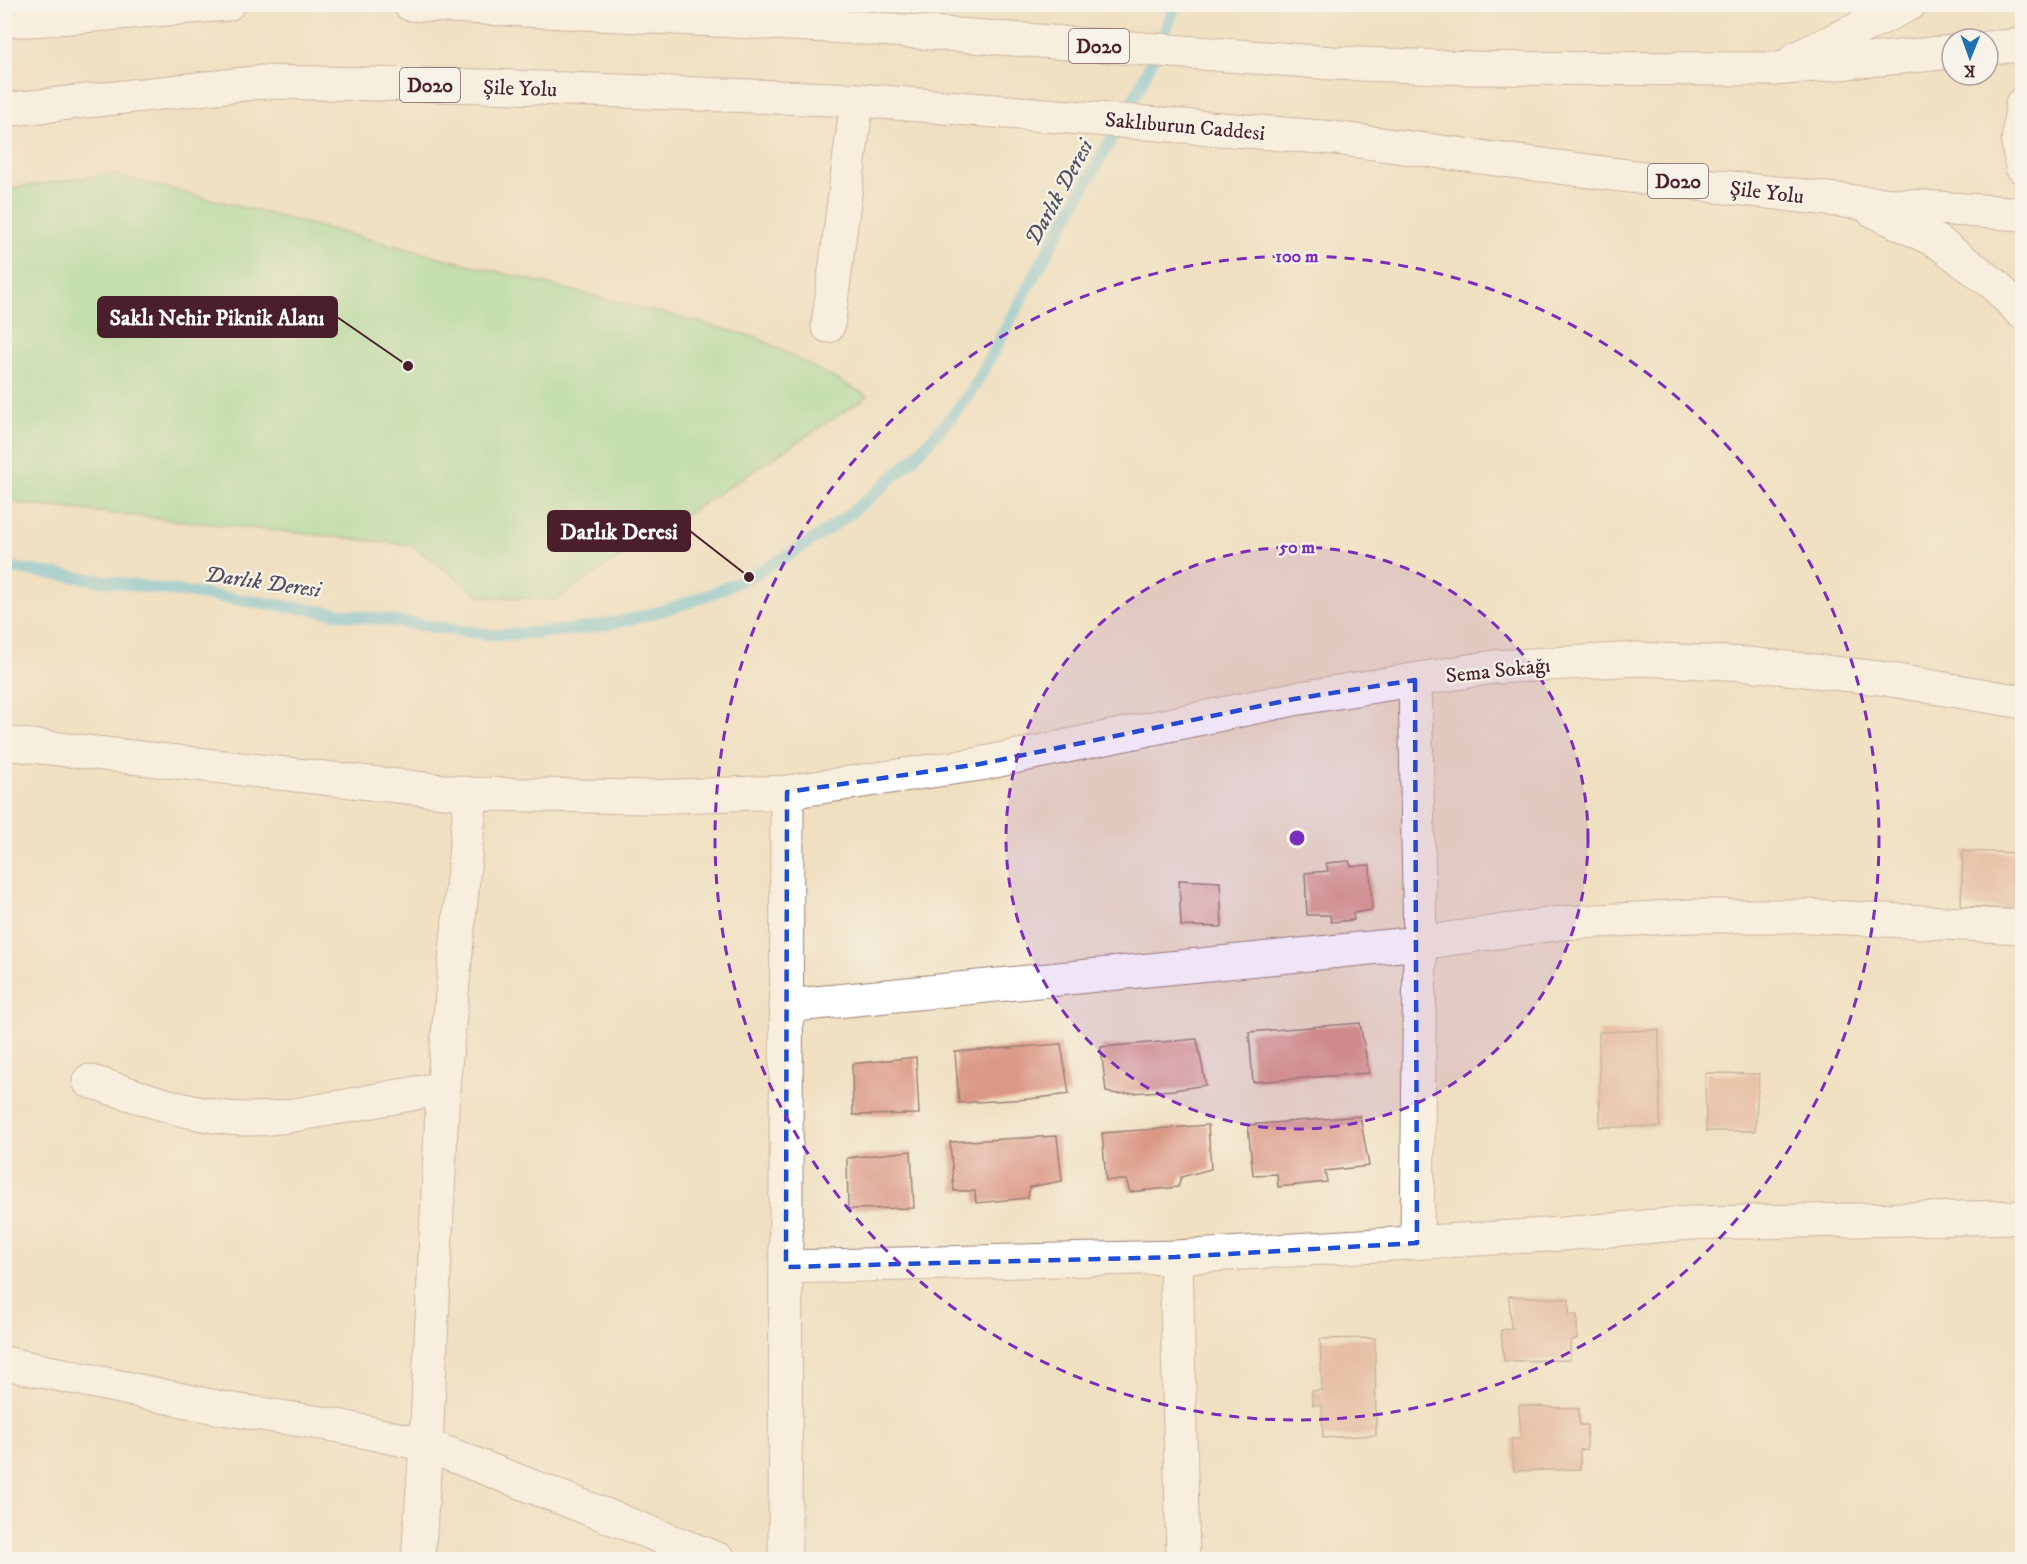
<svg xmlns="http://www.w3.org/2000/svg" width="2027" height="1564" font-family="'IM FELL DW Pica',serif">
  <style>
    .green { fill: #90dc98; stroke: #6d7e62; stroke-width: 1.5 }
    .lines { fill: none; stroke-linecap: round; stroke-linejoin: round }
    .stream { stroke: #5ebfdc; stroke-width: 12 }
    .building { fill: #db9885 }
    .minor-casing { stroke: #9d8076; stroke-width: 35 }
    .highway-casing { stroke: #9d8076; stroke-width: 35 }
    .minor { stroke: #fff; stroke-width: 33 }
    .highway { stroke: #fff; stroke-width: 33 }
    .marked { fill: none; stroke: #1d4ed8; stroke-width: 4.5; stroke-dasharray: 12 8; stroke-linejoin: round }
    .ring { fill: none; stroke: #7b2cbf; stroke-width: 3; stroke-dasharray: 10 8 }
    .labels { text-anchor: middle; stroke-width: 4.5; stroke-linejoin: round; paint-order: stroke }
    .shield { fill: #f7f3e8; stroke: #7e5f64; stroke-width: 1.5 }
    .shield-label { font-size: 20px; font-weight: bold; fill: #4a1f2b }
    .street-label { font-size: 21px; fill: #4a1f2b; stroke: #f7f3e8 }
    .water-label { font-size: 22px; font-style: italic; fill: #504f60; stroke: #f7f3e8 }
    .centre { fill: #7b2cbf; stroke: #f7f3e8; stroke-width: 3 }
    .ring-label { font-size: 18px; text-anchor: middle; font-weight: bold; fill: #7b2cbf; stroke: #f7f3e8; stroke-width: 4.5; stroke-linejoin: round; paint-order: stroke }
    .leader { fill: none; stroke: #4a1f2b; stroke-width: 2 }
    .callout-dot { fill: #4a1f2b; stroke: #f7f3e8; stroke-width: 2 }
    .callout { fill: #4a1f2b; stroke: #4a1f2b; stroke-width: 2 }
    .callout-label { font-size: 22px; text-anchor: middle; font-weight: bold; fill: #fff }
  </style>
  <rect width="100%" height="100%" fill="#f7f3e8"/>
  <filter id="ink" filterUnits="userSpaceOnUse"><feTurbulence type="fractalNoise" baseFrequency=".0167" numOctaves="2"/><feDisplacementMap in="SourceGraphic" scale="12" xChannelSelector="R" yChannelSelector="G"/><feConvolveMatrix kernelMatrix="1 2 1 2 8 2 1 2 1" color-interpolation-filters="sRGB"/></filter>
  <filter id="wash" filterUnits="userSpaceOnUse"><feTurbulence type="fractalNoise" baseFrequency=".008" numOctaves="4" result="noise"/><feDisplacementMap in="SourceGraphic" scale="24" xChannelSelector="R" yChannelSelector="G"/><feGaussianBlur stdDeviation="1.35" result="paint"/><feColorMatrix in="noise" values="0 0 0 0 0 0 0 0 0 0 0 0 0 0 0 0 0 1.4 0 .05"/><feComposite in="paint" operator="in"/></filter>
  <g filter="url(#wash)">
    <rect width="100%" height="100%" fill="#f0e0c1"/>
    <path class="green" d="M111,174L756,337L868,396L555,600L481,596L411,545L5,502V189Z"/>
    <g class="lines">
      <path class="stream" d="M4,567L493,635C530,633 566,632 602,625C746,600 878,512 967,397C979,382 987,362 997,345C1017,307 1038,269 1059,231C1081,191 1105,153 1126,113C1145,78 1161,42 1176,4"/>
    </g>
    <g id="blocks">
      <path class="building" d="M1963,851L2022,853V910L1961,906Z
        M1349,861L1351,866L1370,865L1372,910L1353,913L1354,920L1331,922L1330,915H1307L1305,873L1328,871L1326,863Z
        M1179,880L1220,882L1222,927L1181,926Z
        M1360,1023L1369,1073L1253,1082L1249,1032Z
        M1659,1030L1660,1127H1600L1599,1032Z
        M1197,1039L1206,1085L1174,1090L1118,1094L1106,1092L1101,1047Z
        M1061,1044L1069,1094L1029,1099L959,1103L955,1052Z
        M916,1057L919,1114L853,1115L852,1064Z
        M1705,1073L1759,1074L1755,1131H1706Z
        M1360,1116L1369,1166L1325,1171L1327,1182L1278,1187L1277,1174L1253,1175L1248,1125Z
        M1208,1125L1211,1169L1181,1177L1178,1187L1130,1192L1126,1180H1106L1102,1133Z
        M1057,1136L1062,1181L1030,1187L1028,1198L976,1203L975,1191H954L950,1142Z
        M911,1151L914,1208L848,1209L847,1158Z
        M1509,1296L1569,1299V1315H1577V1339L1570,1341V1360L1504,1361L1501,1330L1511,1329Z
        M1375,1338L1376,1435L1323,1438L1322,1405H1313L1312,1391L1322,1390L1320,1339Z
        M1519,1405L1579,1409V1425H1587V1449L1580,1450V1469L1514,1471L1511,1439H1521Z
        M1285,1557H1326L1327,1560H1285Z"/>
    </g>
  </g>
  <g filter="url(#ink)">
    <use href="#blocks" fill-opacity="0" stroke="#9d8076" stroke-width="1.5"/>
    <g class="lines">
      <g class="minor-casing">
        <path id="minor" d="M828,326L857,100
          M1415,680L1420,943L1417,1243
          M4,743L471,794
          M786,1006L1420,943L1561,923L1691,916H1808L2022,927
          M89,1081C139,1096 191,1117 244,1119C275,1120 305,1113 335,1108C371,1101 407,1095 443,1088
          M1176,1257L1183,1560
          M786,1267L1176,1257L1563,1234L1689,1223L2022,1217
          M4,1363L221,1408L334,1425L426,1445L443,1088L471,794L647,797L787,792L980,764L1294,699L1494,667L1638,659L1748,664L1880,678L2022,702
          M418,1560L426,1445L720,1560
          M785,1560L787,792"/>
      </g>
      <g class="highway-casing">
        <path id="highway" d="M410,4L865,28L1333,63L1471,68L1775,69L1952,52
          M4,20H33L228,4
          M1988,48L2022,45
          M1795,59L1910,4
          M2022,104L2018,143L2022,167
          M4,110L263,82L488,86L857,100L1334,138L1612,174L1854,202L2022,214
          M1872,210L1938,242L1994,284L2022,313"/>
      </g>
      <use href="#minor" class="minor"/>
      <use href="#highway" class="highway"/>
    </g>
  </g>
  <path d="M0 0H2027V1564H0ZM1415,680L1417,1243L1176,1257L786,1267L787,792L980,764L1294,699Z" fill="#f0e0c1" fill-opacity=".55" fill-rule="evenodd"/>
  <path class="marked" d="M1415,680L1417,1243L1176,1257L786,1267L787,792L980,764L1294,699Z"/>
  <circle cx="1297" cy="838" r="291" fill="#7b2cbf" fill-opacity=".12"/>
  <g class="ring">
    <circle cx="1297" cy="838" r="291"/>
    <circle cx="1297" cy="838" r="582"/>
  </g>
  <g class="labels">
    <g class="shield">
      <rect x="1069" y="29" width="60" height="34" rx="4.5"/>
      <rect x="400" y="68" width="60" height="34" rx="4.5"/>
      <rect x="1648" y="164" width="60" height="34" rx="4.5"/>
    </g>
    <g class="shield-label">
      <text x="1099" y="53">D020</text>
      <text x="430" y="92">D020</text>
      <text x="1678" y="188">D020</text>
    </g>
    <g class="street-label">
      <text transform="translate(520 88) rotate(2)" y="7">Şile Yolu</text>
      <text transform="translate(1185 126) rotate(5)" y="7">Saklıburun Caddesi</text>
      <text transform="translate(1767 192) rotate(7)" y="7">Şile Yolu</text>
      <text transform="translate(1498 670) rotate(-6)" y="7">Sema Sokağı</text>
    </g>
    <g class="water-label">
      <text transform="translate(1058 192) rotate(-61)" y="8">Darlık Deresi</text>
      <text transform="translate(263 581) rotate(8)" y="8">Darlık Deresi</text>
    </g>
  </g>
  <circle cx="1297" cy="838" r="9" class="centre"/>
  <g class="ring-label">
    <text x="1297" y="262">100 m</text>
    <text x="1297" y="553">50 m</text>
  </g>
  <path class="leader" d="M408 366L337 317M749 577L690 531"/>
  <g class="callout-dot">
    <circle cx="408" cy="366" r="6"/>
    <circle cx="749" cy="577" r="6"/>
  </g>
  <g class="callout">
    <rect x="98" y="297" width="239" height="40" rx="6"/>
    <rect x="548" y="511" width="142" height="40" rx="6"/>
  </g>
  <g class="callout-label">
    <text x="217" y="325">Saklı Nehir Piknik Alanı</text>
    <text x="619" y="539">Darlık Deresi</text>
  </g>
  <rect width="2027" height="1564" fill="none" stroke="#f7f3e8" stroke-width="24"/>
  <g transform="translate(1970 57) rotate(181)"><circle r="28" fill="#f7f3e8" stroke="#b29e9c" stroke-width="1.5"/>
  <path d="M0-4.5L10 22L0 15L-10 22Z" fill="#1f6fb2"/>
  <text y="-9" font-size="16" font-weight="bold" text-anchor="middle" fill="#4a1f2b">K</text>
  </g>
</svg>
